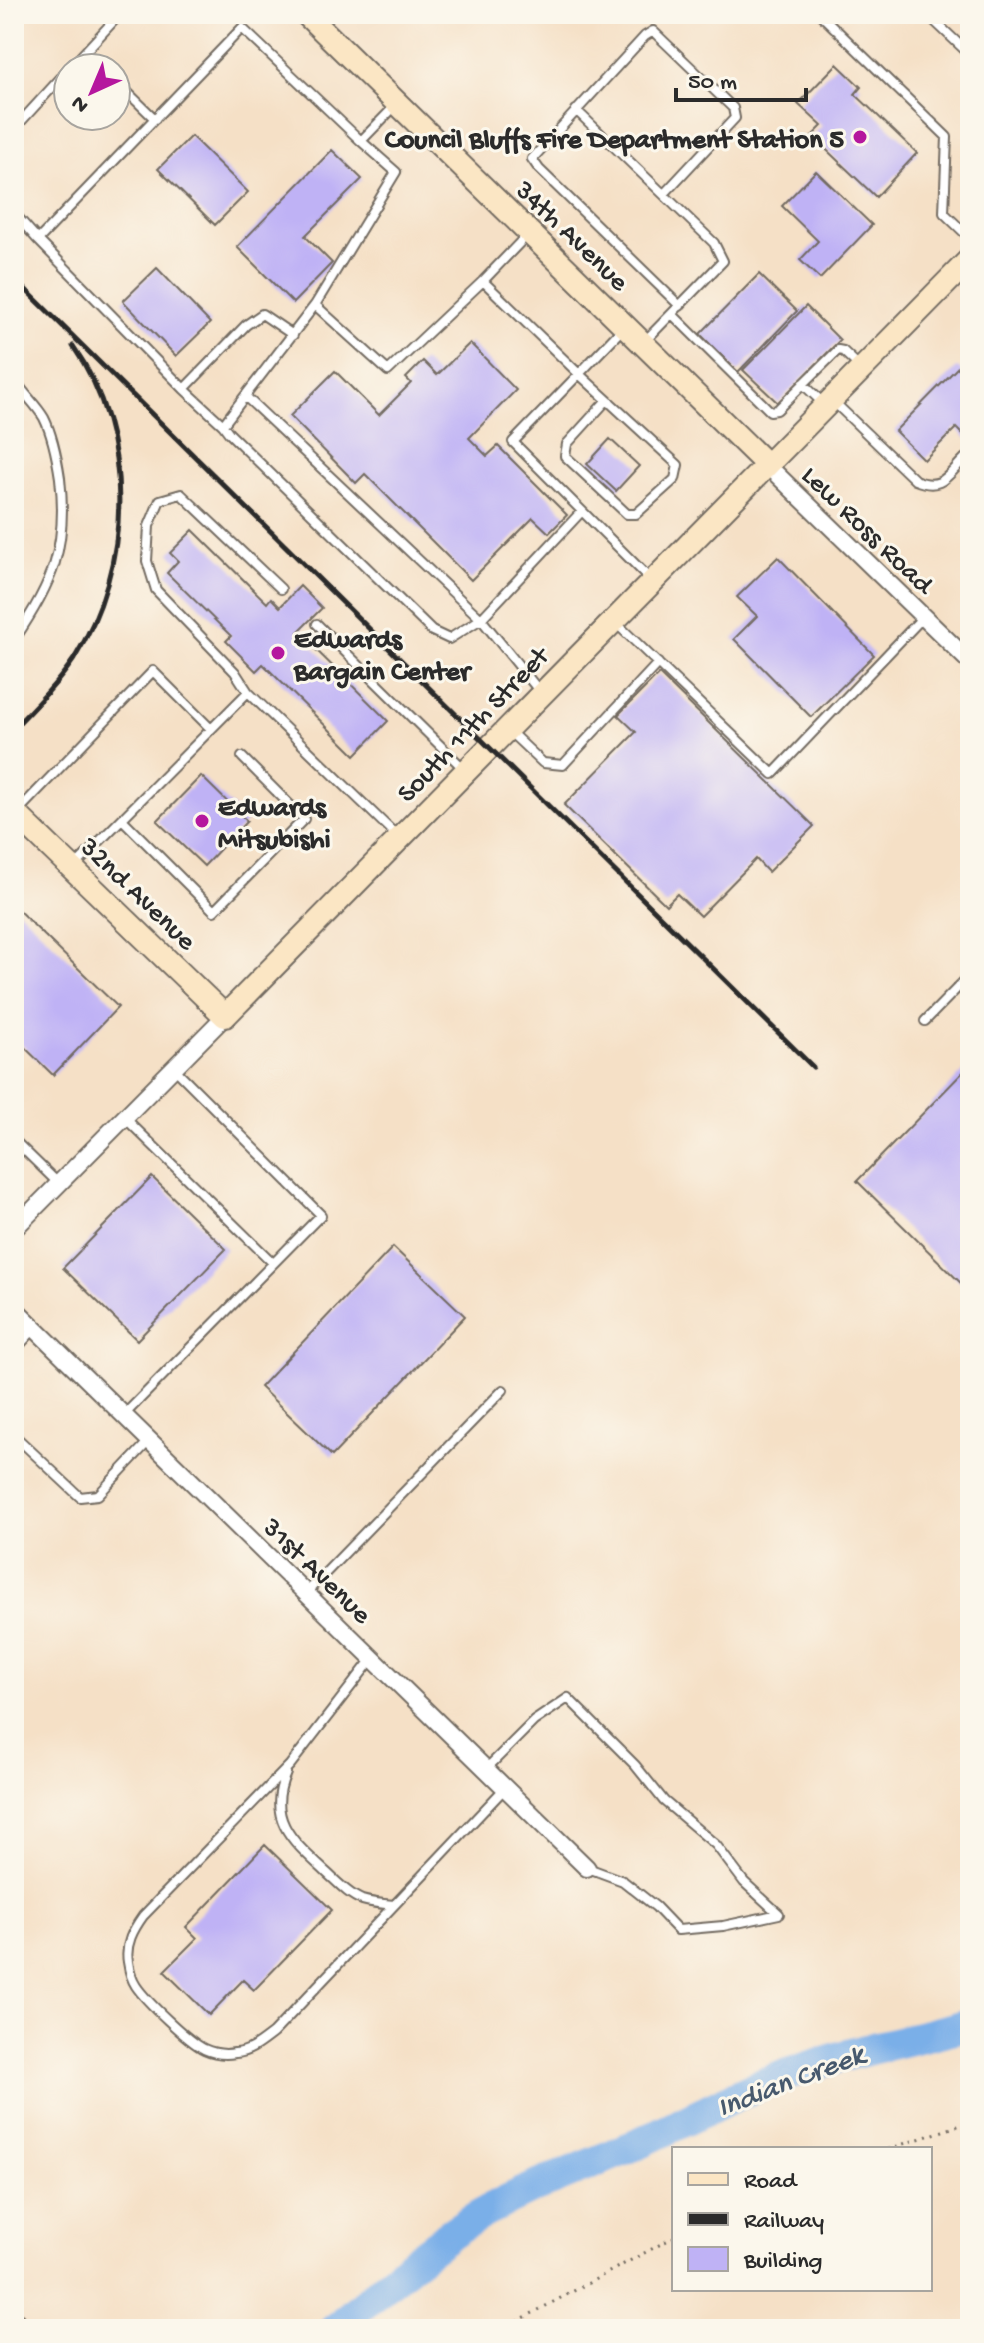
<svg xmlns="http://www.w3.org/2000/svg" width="984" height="2343" font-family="'Gochi Hand',sans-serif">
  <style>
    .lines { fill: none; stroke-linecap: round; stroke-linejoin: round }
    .river { stroke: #7aafe8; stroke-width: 32 }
    .building { fill: #bfb2f5 }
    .lane-casing { stroke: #726a61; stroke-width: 12 }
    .street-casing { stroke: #726a61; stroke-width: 20 }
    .secondary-casing { stroke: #726a61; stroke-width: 26 }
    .highway-casing { stroke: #726a61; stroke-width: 32 }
    .path { stroke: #726a61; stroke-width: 3; stroke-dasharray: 2 6; stroke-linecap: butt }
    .lane { stroke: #fff; stroke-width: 8 }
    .street { stroke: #fff; stroke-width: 16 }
    .secondary { stroke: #fbe6c4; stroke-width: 22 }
    .highway { stroke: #f6c06b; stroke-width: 28 }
    .rail { stroke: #2b2b2b; stroke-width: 5 }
    .poi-dot { fill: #b5179e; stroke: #fbf7ec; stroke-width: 3 }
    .labels { text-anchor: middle; stroke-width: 6; stroke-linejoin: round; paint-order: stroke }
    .poi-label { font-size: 28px; font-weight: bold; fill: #2b2b2b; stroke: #fbf7ec; text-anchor: start }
    .street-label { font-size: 28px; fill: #2b2b2b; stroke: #fbf7ec }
    .water-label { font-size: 30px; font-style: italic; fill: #47596d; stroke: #fbf7ec }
  </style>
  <rect width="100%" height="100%" fill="#fbf7ec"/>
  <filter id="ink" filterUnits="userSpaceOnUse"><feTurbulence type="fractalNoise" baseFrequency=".0125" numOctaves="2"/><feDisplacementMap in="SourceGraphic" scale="16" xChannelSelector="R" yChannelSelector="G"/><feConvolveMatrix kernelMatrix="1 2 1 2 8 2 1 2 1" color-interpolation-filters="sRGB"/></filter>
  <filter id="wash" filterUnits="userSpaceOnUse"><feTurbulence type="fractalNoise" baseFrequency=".006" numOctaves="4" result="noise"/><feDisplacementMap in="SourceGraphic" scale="32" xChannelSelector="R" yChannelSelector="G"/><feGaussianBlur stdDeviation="1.8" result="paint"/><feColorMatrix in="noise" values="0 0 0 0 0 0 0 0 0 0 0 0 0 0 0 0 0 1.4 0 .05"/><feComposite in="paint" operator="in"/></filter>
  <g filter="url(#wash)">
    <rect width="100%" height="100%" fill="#f5e0c6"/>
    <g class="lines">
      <path class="river" d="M335,2329C378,2292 420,2252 468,2222C514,2193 566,2175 617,2153C676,2127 732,2094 794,2072C852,2051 911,2040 970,2024"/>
    </g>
    <g id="blocks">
      <path class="building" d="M837,64L861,87L855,94L917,153L876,197L812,136L822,126L798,104Z
        M191,136L248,192L215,225L158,169Z
        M332,150L362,179L305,236L332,263L293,303L237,247Z
        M816,171L872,225L820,279L800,260L818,241L782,206Z
        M157,268L210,323L176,356L123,301Z
        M759,274L797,311L738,372L700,334Z
        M806,306L840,340L778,403L743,370Z
        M470,343L516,390L469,438L487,456L498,446L567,515L549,533L533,518L471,580L365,474L356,483L290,416L335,371L379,415L411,383L406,378L423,361L437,375Z
        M958,367L970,379V442L956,428L924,460L895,431Z
        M610,439L639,466L616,491L587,464Z
        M193,530L267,603L271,598L280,607L300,586L322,608L298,632L388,721L355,755L263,664L256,671L226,641L231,636L167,573L178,561L170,553Z
        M778,557L874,655L811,717L734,639L757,616L737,597Z
        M659,674L814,826L768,872L756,859L700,916L677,894L666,905L564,805L636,732L618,715Z
        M201,776L247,821L204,866L157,821Z
        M14,906L118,1007L53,1075L14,1037Z
        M970,1065V1292L857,1181Z
        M152,1177L226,1249L137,1340L63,1268Z
        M393,1247L465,1316L332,1456L260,1387Z
        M265,1845L332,1910L254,1990L243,1980L209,2015L164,1971L197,1938L186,1927Z"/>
    </g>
  </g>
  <g filter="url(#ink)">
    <use href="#blocks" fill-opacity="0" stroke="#726a61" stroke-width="2"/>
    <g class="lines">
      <g class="lane-casing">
        <path id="lane" d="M820,14L947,137L944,213L970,238
          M927,14L965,50
          M85,52L102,68
          M70,68L120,14
          M116,81L155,119
          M397,104L361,141L396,172L315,305L388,371L483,281
          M576,110L714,243L723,261L644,342
          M14,129L68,70
          M664,194L735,118L733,108L653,31L645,36L532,159L539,169L680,306
          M14,213L38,240L242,28L361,141
          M529,233L483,281L579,374L513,442L651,580
          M38,240L184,389
          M672,314L770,411L777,410L838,350L843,351L860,367
          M803,384L825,405
          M14,386L17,383C25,395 37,406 44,418C53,436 57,458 60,478C68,547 53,583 14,640
          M245,396L223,425L229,433L432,631L449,639L481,619L245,396L315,305
          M607,400L567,444L565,456L627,514H636L675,479L678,465L579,374L625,326
          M834,402L915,480C942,491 947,476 965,458
          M223,425L184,389L246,325L262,314L293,335
          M616,623L773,774L923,617
          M317,624L464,769
          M248,692L235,672L156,590L147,561L149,526L160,500L181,494L281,589
          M541,693L481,619L582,511
          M507,729L543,763L563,765L658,663
          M16,813L153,671L211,729
          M122,819L214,911L304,819L242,757
          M73,868L248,692L399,838
          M925,1021L970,975
          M125,1118L273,1263
          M14,1140L58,1183
          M14,1351L35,1328
          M124,1415L321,1215L174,1068
          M14,1435L80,1497L98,1495L149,1441
          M306,1593L503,1390
          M372,1659L290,1765L143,1916C133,1930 125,1944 128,1962C129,1969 132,1980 136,1986C146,2001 188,2041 204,2049C213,2053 225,2055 235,2053C250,2052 261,2042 273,2033L505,1788
          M486,1769L534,1721L568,1698L635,1765L664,1801L716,1845L744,1882L779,1914L723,1926L678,1930L656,1907L623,1881L588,1868
          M286,1773C265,1821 295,1843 327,1873C338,1883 349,1895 362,1900C372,1903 383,1904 394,1905"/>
      </g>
      <g class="street-casing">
        <path id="street" d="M766,464L970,662
          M14,1229L225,1016
          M14,1308L587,1868"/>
      </g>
      <g class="secondary-casing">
        <path id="secondary" d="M306,14L766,464
          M14,812L225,1016L970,259"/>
      </g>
      <g class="highway-casing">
        <path id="highway" d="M14,2327L16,2329"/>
      </g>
      <path class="path" d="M888,2149L970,2122
        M503,2329L674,2237"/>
      <use href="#lane" class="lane"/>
      <use href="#street" class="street"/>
      <use href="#secondary" class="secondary"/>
      <use href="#highway" class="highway"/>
      <path class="rail" d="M14,278L813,1067
        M14,728C35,706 57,684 74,659C132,567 136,436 73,346"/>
    </g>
  </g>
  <g class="poi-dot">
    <circle cx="860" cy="137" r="8"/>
    <circle cx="278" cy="653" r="8"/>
    <circle cx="202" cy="821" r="8"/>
  </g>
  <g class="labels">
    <g class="poi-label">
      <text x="844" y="147" text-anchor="end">Council Bluffs Fire Department Station 5</text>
      <text x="294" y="647">Edwards<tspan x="294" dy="32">Bargain Center</tspan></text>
      <text x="218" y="815">Edwards<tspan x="218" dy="32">Mitsubishi</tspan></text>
    </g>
    <g class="street-label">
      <text transform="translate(574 234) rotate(44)" y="10">34th Avenue</text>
      <text transform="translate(869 528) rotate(44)" y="10">Lew Ross Road</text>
      <text transform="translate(471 723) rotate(-46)" y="10">South 11th Street</text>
      <text transform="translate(140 892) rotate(44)" y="10">32nd Avenue</text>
      <text transform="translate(319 1569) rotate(44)" y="10">31st Avenue</text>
    </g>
    <g class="water-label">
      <text transform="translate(790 2079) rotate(-21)" y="10">Indian Creek</text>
    </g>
  </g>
  <rect width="984" height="2343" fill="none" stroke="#fbf7ec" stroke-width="48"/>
  <rect x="672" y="2147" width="260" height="144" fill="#fbf7ec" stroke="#a8a59f" stroke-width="2"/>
  <rect x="688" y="2173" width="40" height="12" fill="#fbe6c4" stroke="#a8a59f" stroke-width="2"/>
  <text x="744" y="2187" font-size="24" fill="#2b2b2b">Road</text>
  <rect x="688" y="2213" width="40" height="12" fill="#2b2b2b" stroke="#a8a59f" stroke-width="2"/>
  <text x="744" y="2227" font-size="24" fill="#2b2b2b">Railway</text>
  <rect x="688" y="2247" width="40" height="24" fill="#bfb2f5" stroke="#a8a59f" stroke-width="2"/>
  <text x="744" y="2267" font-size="24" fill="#2b2b2b">Building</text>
  <g transform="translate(92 92) rotate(224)"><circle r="38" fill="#fbf7ec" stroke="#a8a59f" stroke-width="2"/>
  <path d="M0-6L14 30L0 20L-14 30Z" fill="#b5179e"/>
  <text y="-12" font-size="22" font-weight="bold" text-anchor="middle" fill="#2b2b2b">N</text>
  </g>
  <path d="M676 88v12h130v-12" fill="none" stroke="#2b2b2b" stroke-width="4"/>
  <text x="688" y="88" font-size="24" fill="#2b2b2b" stroke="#fbf7ec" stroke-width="6" paint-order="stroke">50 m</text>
</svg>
